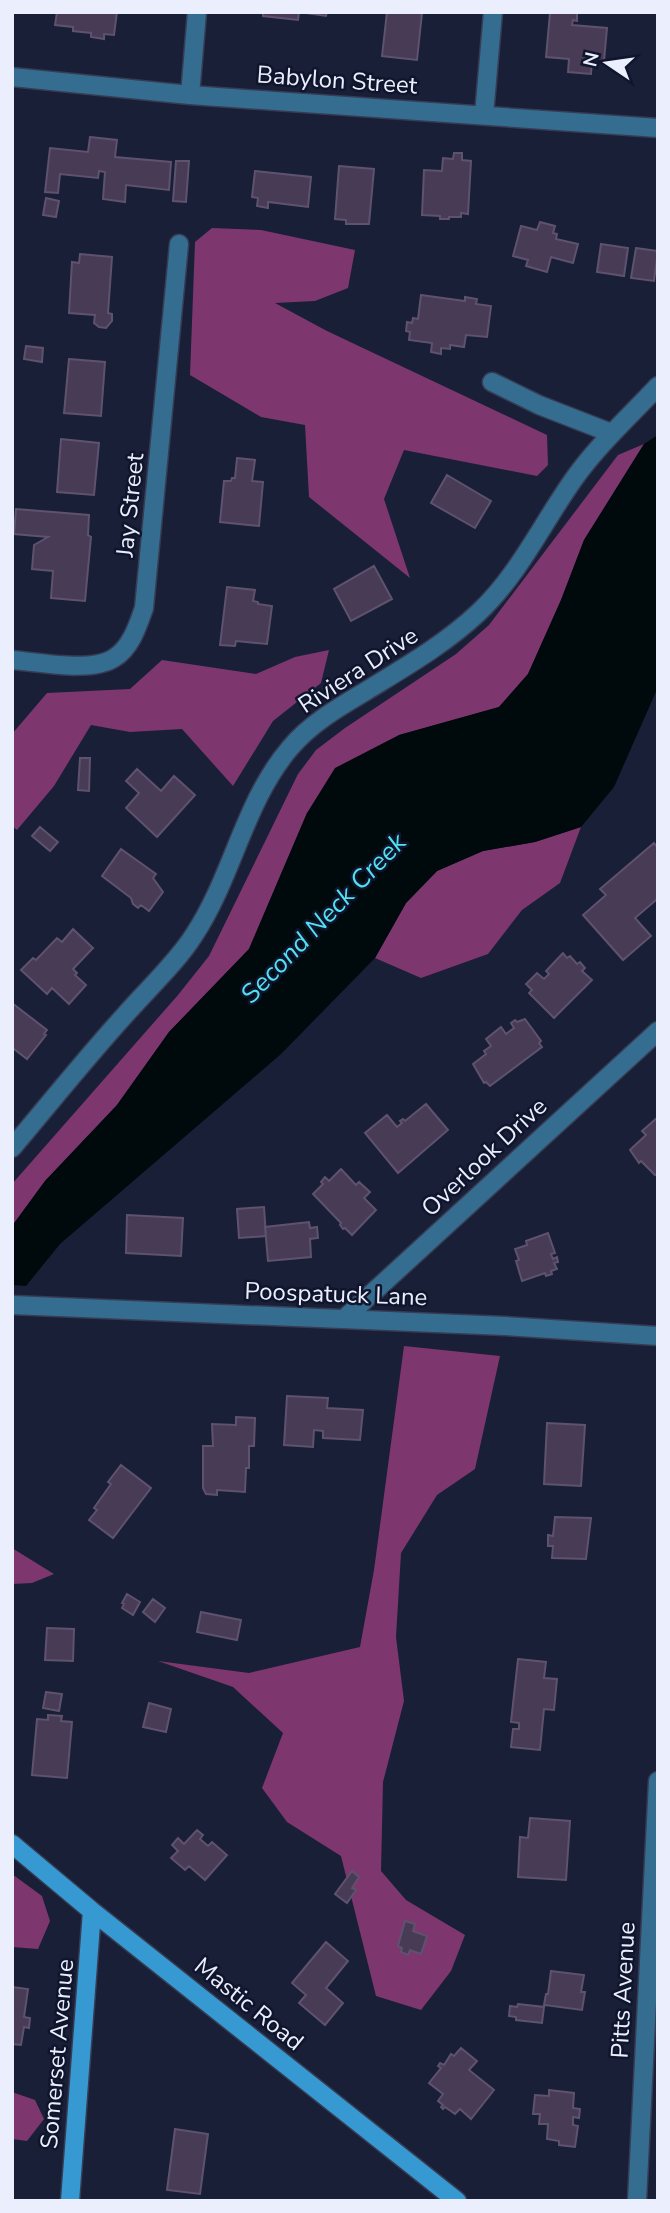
<svg xmlns="http://www.w3.org/2000/svg" width="670" height="2213" font-family="'Nunito Sans',sans-serif">
  <style>
    .forest { fill: #7e376e }
    .water { fill: #00090b }
    .building { fill: #473b56; stroke: #5e526e; stroke-width: 2 }
    .lines { fill: none; stroke-linecap: round; stroke-linejoin: round }
    .street-casing { stroke: #363c53; stroke-width: 21 }
    .secondary-casing { stroke: #363c53; stroke-width: 21 }
    .street { stroke: #356d91; stroke-width: 18 }
    .secondary { stroke: #3699d2; stroke-width: 18 }
    .labels { text-anchor: middle; stroke-width: 5; stroke-linejoin: round; paint-order: stroke }
    .street-label { font-size: 24px; fill: #ebeffd; stroke: #0f152d }
    .water-label { font-size: 26px; font-style: italic; fill: #52e1f1; stroke: #0f152d }
  </style>
  <rect width="100%" height="100%" fill="#181f37"/>
  <path class="forest" d="M212,228L261,230L355,250L348,288L315,301L275,303L327,331L547,435L548,465L537,476L404,450L384,499L410,578L309,497L305,425L261,417L190,375L195,242Z
    M644,444L584,540L561,600L528,674L499,707L399,735L307,813L249,949L169,1032L117,1105L45,1181L12,1226V1184L178,995L209,956L298,774L316,750L345,728L456,654L489,625L618,455Z
    M329,650L321,683L273,721L233,786L182,729L130,732L91,725L54,786L17,830L12,826V734L47,693L130,689L162,660L256,674L295,657Z
    M581,827L560,883L522,910L488,954L421,978L375,958L406,903L437,871L483,851L535,842Z
    M404,1346L500,1356L475,1469L437,1495L401,1553L396,1637L404,1701L383,1782L381,1871L406,1900L465,1935L451,1971L421,2010L376,1996L341,1856L287,1822L262,1788L283,1733L233,1687L158,1661L249,1673L360,1647L374,1570Z
    M12,1548L54,1574L32,1583L12,1584Z
    M12,1874L42,1896L50,1921L38,1949L12,1947Z
    M12,2092L35,2100L44,2119L27,2141L12,2139Z"/>
  <path class="water" d="M658,435V687L614,787L581,827L535,842L483,851L437,871L406,903L375,958L281,1054L60,1244L26,1286L12,1285V1226L45,1181L117,1105L169,1032L249,949L307,813L335,768L399,735L499,707L528,674L561,600L584,540L644,444Z"/>
  <path class="building" d="M57,12H117L114,35L104,34V39L91,37V33L73,31V27L55,25Z
    M263,12H327L326,16L299,12L298,20L263,16Z
    M387,12L422,13L417,60L382,56Z
    M544,12H577V21L573,20L572,25L607,28L604,61L592,60L591,74L568,72L569,59L546,57L550,13Z
    M90,137L117,140L115,157L171,162L169,190L126,185L125,202L103,199L105,172L99,171L98,178L60,174L58,193L45,192L50,148L88,152Z
    M454,153H462V160L471,161L468,214L461,213V217H449V219H440V216L422,215L424,170L442,171L443,158L453,159Z
    M176,161H189L186,202L173,201Z
    M339,166L374,169L369,224H346V220L335,219Z
    M255,171L311,177L308,207L268,202V208L257,206L258,198L252,197Z
    M46,198L59,201L56,217L43,215Z
    M540,222L555,226L553,233L557,234L556,239L578,244L573,263L551,257L547,272L526,266L528,260L513,256L521,226L537,230Z
    M601,244L628,248L624,276L597,272Z
    M636,248L658,251L654,281L631,278Z
    M80,254L112,257L108,313L112,314V321L106,328L99,327L94,323L95,315L69,313L72,262L79,263Z
    M421,295L465,301V297L477,299L476,304L491,306L487,337L466,335L464,347L450,345V349L441,348V354L431,352L432,343L409,340L410,332L406,331L407,322L412,323L413,318L418,319Z
    M26,346L43,348L42,362L24,359Z
    M69,359L105,362L101,416L64,413Z
    M61,439L99,443L94,495L57,492Z
    M237,458L255,460L252,481L263,482L259,526L220,522L224,481H231L232,478H235Z
    M447,475L491,501L475,528L431,503Z
    M16,509L89,515L88,535L91,537L85,601L51,598L53,571L32,569L34,545L48,537L14,534Z
    M374,566L392,599L351,621L334,589Z
    M227,587L255,590L253,601L258,602V604L272,606L267,644L236,641L235,646L220,645Z
    M80,758H90L89,791L78,790Z
    M137,769L161,791L174,776L195,795L157,837L126,808L139,793L126,781Z
    M40,827L58,842L50,851L32,836Z
    M654,843L658,848V902L656,900L635,918L651,936L623,960L583,915L606,895L600,889Z
    M121,849L156,874L153,878L163,892L149,911L141,905L138,908L133,904L131,898L102,876Z
    M73,929L93,948L73,969L77,973L75,975L86,985L69,1004L52,988L47,994L21,970L33,958L36,960L57,938L62,942Z
    M563,953L567,958L570,956L577,964L580,962L585,968L582,971L592,980L554,1018L529,993L532,990L526,984L537,973L544,979L549,974L546,971Z
    M12,1003L47,1030L44,1034L46,1035L27,1059L14,1049L12,1051Z
    M525,1019L541,1041L539,1043L542,1047L490,1086L486,1082L484,1083L473,1064L486,1054L484,1051L491,1046L486,1039L501,1027L506,1034L514,1028L511,1023L515,1020L517,1022Z
    M426,1104L448,1130L398,1173L365,1133L387,1115L397,1127L402,1123L400,1121L403,1119L405,1121Z
    M658,1117V1174L655,1175L641,1161L639,1163L630,1150L646,1135L642,1131Z
    M341,1169L356,1185L359,1182L370,1192L364,1198L376,1210L352,1235L345,1228L343,1229L340,1225L341,1223L313,1194L323,1184L321,1182L325,1177L329,1181Z
    M264,1207L266,1236L239,1238L237,1209Z
    M127,1215L183,1218L181,1256L126,1253Z
    M309,1222L310,1228L317,1227L318,1238L310,1239L311,1257L268,1261L265,1227Z
    M548,1233L555,1253L551,1254L553,1259L557,1257L558,1262L554,1263L557,1269L551,1271L552,1274L546,1276L545,1273L522,1281L516,1261L519,1260L515,1249L527,1245L526,1241Z
    M287,1396L328,1398L327,1408L363,1410L360,1440L323,1438V1431L314,1430L313,1447L284,1445Z
    M236,1417L255,1418L254,1446H249V1468H246L245,1492L217,1490V1495L206,1494L203,1488V1446H213L212,1424L236,1425Z
    M547,1423L585,1425L581,1486L544,1484Z
    M121,1465L151,1488L113,1538L89,1520L97,1510L94,1508L111,1484L108,1482Z
    M555,1517L591,1518L586,1559L552,1558L553,1546H548V1535L553,1536Z
    M127,1594L140,1602L133,1615L122,1608L124,1604L122,1603Z
    M153,1599L165,1608L155,1622L143,1612Z
    M201,1612L241,1620L237,1640L197,1632Z
    M47,1628L74,1629L73,1661L45,1660Z
    M518,1659L546,1662L544,1678L557,1679L554,1710L544,1709L540,1750L511,1747L513,1729H519V1723L511,1722Z
    M46,1692L62,1694L59,1711L43,1708Z
    M149,1703L171,1709L166,1732L143,1727Z
    M48,1715L62,1716L61,1721L72,1722L67,1778L32,1775L37,1719L48,1720Z
    M530,1818L570,1821L566,1880L518,1877L520,1837L528,1838Z
    M197,1830L203,1835L200,1839L208,1846L212,1842L227,1855L205,1880L189,1866L185,1870L171,1858L178,1851L172,1845L178,1838L184,1844Z
    M352,1871L359,1877L352,1888L356,1890L347,1903L335,1894Z
    M405,1921L415,1924L413,1931L427,1936L421,1954L410,1950L408,1955L401,1952L402,1948L398,1946Z
    M326,1942L348,1961L326,1988L343,2003L325,2025L299,2003L306,1995L292,1983Z
    M551,1971L584,1975L581,1992H585L582,2010L544,2005L546,1994H548Z
    M12,1987L28,1989L24,2017L30,2018L29,2028L24,2027L21,2045L12,2044Z
    M518,2004L544,2007L542,2023L516,2020V2017L509,2016L510,2006L517,2007Z
    M461,2048L477,2061L469,2070L494,2090L471,2119L460,2109L455,2114L445,2107L443,2109L441,2107L443,2105L438,2101L443,2094L429,2083L441,2068L438,2066L440,2063L444,2065L451,2054L454,2056Z
    M549,2090L574,2093L573,2108L580,2109L579,2118L573,2117V2125L578,2126L575,2147L559,2145V2141L547,2139L548,2124H539L540,2114H533L535,2095L549,2096Z
    M175,2129L208,2134L200,2194L167,2190Z"/>
  <g class="lines">
    <g class="street-casing">
      <path id="street" d="M12,77L190,95L658,128
        M190,95L197,12
        M484,115L493,12
        M492,382L539,405L611,433
        M12,660C39,662 91,673 114,658C131,648 138,625 144,608L179,244
        M12,1148C50,1103 86,1058 125,1015C146,991 178,961 194,935C233,876 244,802 290,748C310,724 339,707 366,691C405,667 445,644 478,613C519,575 544,520 576,476C600,443 630,416 658,386
        M12,1305L505,1326L658,1336
        M344,1319L658,1031
        M637,2201L658,1781"/>
    </g>
    <g class="secondary-casing">
      <path id="secondary" d="M12,1844L92,1911L457,2201
        M70,2201L92,1911"/>
    </g>
    <use href="#street" class="street"/>
    <use href="#secondary" class="secondary"/>
  </g>
  <g class="labels">
    <g class="street-label">
      <text transform="translate(337 80) rotate(4)" y="8">Babylon Street</text>
      <text transform="translate(130 505) rotate(-84)" y="8">Jay Street</text>
      <text transform="translate(358 670) rotate(-33)" y="8">Riviera Drive</text>
      <text transform="translate(484 1157) rotate(-43)" y="8">Overlook Drive</text>
      <text transform="translate(336 1294) rotate(2)" y="8">Poospatuck Lane</text>
      <text transform="translate(623 1990) rotate(-87)" y="8">Pitts Avenue</text>
      <text transform="translate(249 2004) rotate(39)" y="8">Mastic Road</text>
      <text transform="translate(57 2054) rotate(-85)" y="8">Somerset Avenue</text>
    </g>
    <g class="water-label">
      <text transform="translate(323 918) rotate(-46)" y="9">Second Neck Creek</text>
    </g>
  </g>
  <rect width="670" height="2213" fill="none" stroke="#ebeffd" stroke-width="28"/>
  <g transform="translate(607 63) rotate(283)" stroke="#0f152d" stroke-width="5" paint-order="stroke">
  <path d="M0-5L12 26L0 18L-12 26Z" fill="#ebeffd"/>
  <text y="-10" font-size="19" font-weight="bold" text-anchor="middle" fill="#ebeffd">N</text>
  </g>
</svg>
